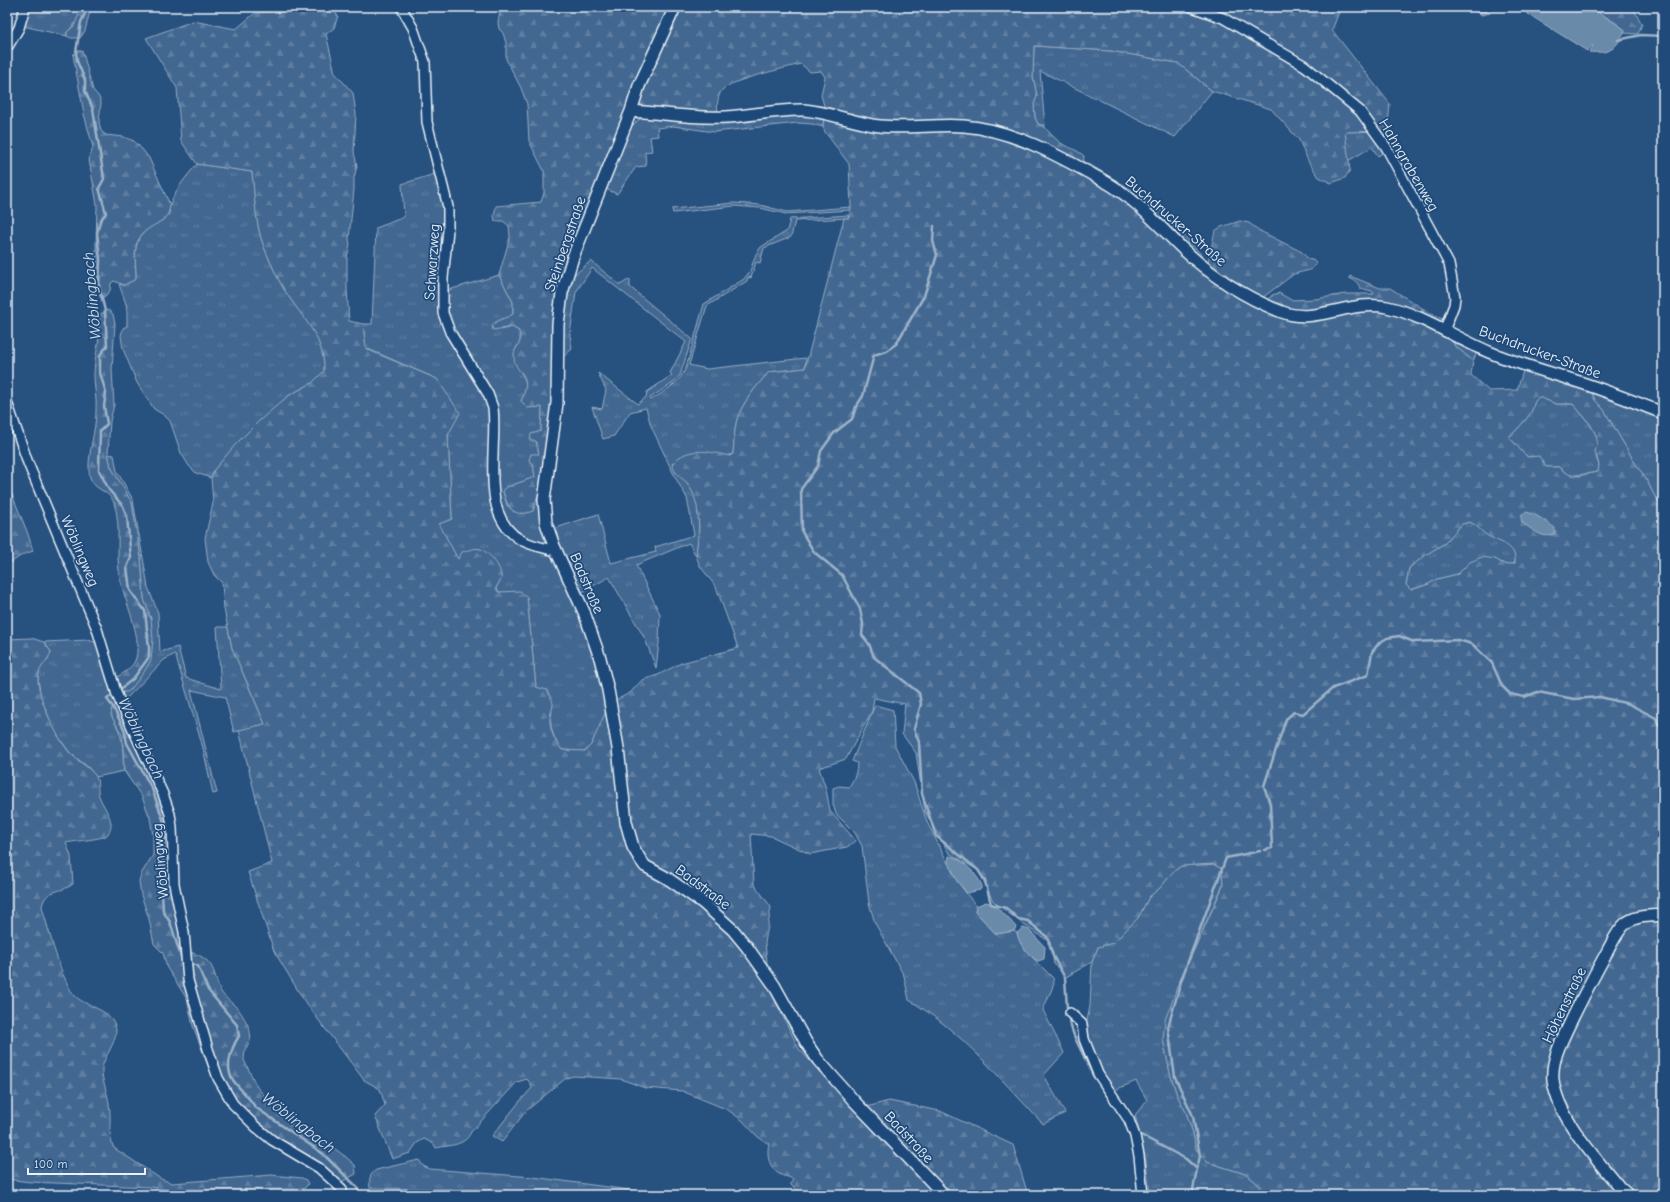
<svg xmlns="http://www.w3.org/2000/svg" width="1670" height="1202" font-family="'Comic Neue',sans-serif">
  <style>
    .grass { fill: url(#grass-tufts); stroke: #96acc4 }
    .forest { fill: url(#forest-firs); stroke: #96acc4; fill-rule: evenodd }
    .water { fill: #6b8aaa; stroke: #9db3c9 }
    .lines { fill: none; stroke-linecap: round; stroke-linejoin: round }
    .stream { stroke: #9db3c9; stroke-width: 2.5 }
    .minor-casing { stroke: #e8f1f8; stroke-width: 12 }
    .tertiary-casing { stroke: #e8f1f8; stroke-width: 14 }
    .minor { stroke: #1f4a7a; stroke-width: 9 }
    .tertiary { stroke: #1f4a7a; stroke-width: 11 }
    .labels { text-anchor: middle; stroke-width: 3.5; stroke-linejoin: round; paint-order: stroke }
    .street-label { font-size: 15px; fill: #e8f1f8; stroke: #1f4a7a }
    .water-label { font-size: 16px; font-style: italic; fill: #d5e2ec; stroke: #1f4a7a }
  </style>
  <defs>
    <pattern id="grass-tufts" width="24" height="20" patternUnits="userSpaceOnUse"><rect width="24" height="20" fill="#436891"/><path d="M3 7l-1-3M5 7V3M7 7l1-3M15 17l-1-3M17 17v-4M19 17l1-3" fill="none" stroke="#5e7ea1"/></pattern>
    <pattern id="forest-firs" width="22" height="20" patternUnits="userSpaceOnUse"><rect width="22" height="20" fill="#436891"/><path d="M5 1l3.5 6h-7zM16 11l3.5 6h-7z" fill="#5e7ea1"/></pattern>
  </defs>
  <rect width="100%" height="100%" fill="#27517f"/>
  <filter id="ink" filterUnits="userSpaceOnUse"><feTurbulence type="fractalNoise" baseFrequency=".025" numOctaves="2"/><feDisplacementMap in="SourceGraphic" scale="8" xChannelSelector="R" yChannelSelector="G"/><feConvolveMatrix kernelMatrix="1 2 1 2 8 2 1 2 1" color-interpolation-filters="sRGB"/></filter>
  <g filter="url(#ink)">
    <path class="grass" d="M28,7H82C79,19 76,23 67,32V36L23,26Z
      M1034,46L1111,51L1178,63L1212,91L1175,137L1040,71L1045,126L1038,124L1035,118L1034,104L1037,96L1033,77Z
      M778,114L824,116L823,127L812,124L798,123L714,132L673,126L657,128L658,136L650,137L652,151L645,152L646,166L636,167L617,194L606,189L631,127L638,120L647,117Z
      M1372,131L1386,151L1378,156L1372,147L1348,161L1345,132Z
      M1084,161L1142,196L1153,206H1157L1208,262L1207,266L1083,165Z
      M197,164L252,172C255,197 255,223 264,247C270,261 277,278 285,291C302,318 325,336 324,371L312,383L288,396L222,461L214,470L211,478L196,473L189,466L181,453L170,421L164,415L154,409L137,383L123,349L121,336L123,328L127,326V312L126,304L119,284L124,285L136,279C136,254 130,240 154,224C160,221 166,220 169,214C170,211 169,208 170,205C175,189 187,176 197,164Z
      M438,173L445,197L441,313L489,401L491,486L511,534L553,552L592,645L608,709L591,745L585,751L562,750C554,741 548,724 552,712L536,687L527,597L499,592L496,588L501,579C497,565 492,557 480,549L458,560L439,524L452,518L448,435L437,379L366,348L363,324H372L376,228L404,217L402,184Z
      M734,203L760,205L787,212L851,207V210L786,214L760,208L734,206L673,213L672,209Z
      M849,215L848,218L795,221L791,237L764,248L760,263L756,262L751,278L748,277L747,281L707,306L689,365L707,369L806,358L805,368L769,372C757,385 743,402 737,419C734,430 734,443 733,454L675,472C679,475 684,478 687,482C703,501 699,533 696,556L689,543L636,565L660,614L659,643L656,668L645,639L609,577L579,594L553,529L598,514L611,563L656,552L655,547L694,535L687,498L675,477L651,426L646,408L630,412L614,436L603,439L592,407L602,409L606,390L598,373L638,404L646,397L647,392L672,375L670,373L686,342L592,268L576,292L570,334L572,349L563,357L564,302L571,274L574,275L591,261L620,285L630,279V287L692,339L680,375L673,383L650,398L651,400C665,391 679,384 686,368L704,304L744,279L750,271L756,254L761,247L787,231L790,219Z
      M499,275L513,302V314L509,317L500,330L512,327L519,331C519,334 521,338 520,341C519,345 515,347 515,352C515,376 534,375 521,401L542,407L541,431L531,435L536,440L539,454L533,464L535,477L513,485L503,492L507,505L514,512L533,511L539,490L541,491L548,541L545,543L533,542L514,531L506,521L497,499V417L448,320L445,291Z
      M1422,308L1442,319H1445L1444,322L1440,323L1421,315L1423,311Z
      M1452,338L1478,350L1473,361L1454,345Z
      M1590,389L1663,416V508C1652,496 1649,480 1638,468L1604,410L1595,400Z
      M1539,397L1556,404H1573L1589,423L1598,438L1596,457L1599,465L1598,472L1570,476L1559,467H1546L1541,460L1533,456L1528,457C1524,455 1514,442 1509,437C1514,433 1529,417 1531,412C1535,405 1532,403 1539,397Z
      M108,454L114,455L117,471L133,500L148,587L158,613L160,652L178,647L186,678L221,689L217,627H228L232,648L265,724L234,732L225,697L191,690L217,793L213,794L203,748L175,654L164,660L123,702L119,692L123,693L151,619L144,599L141,558L132,504L111,467Z
      M1470,522C1477,525 1480,530 1485,534C1499,543 1517,543 1515,563L1506,565L1494,559L1470,562L1458,574L1437,579L1429,584L1410,590L1406,585L1409,568L1427,554L1445,543L1462,524Z
      M88,640L100,644L117,704L112,717C125,740 122,746 124,771L96,777L88,767L70,753L55,732L41,698L38,679L40,668L48,660L51,652L44,642Z
      M875,705L893,710L895,746L914,782L927,822L957,881L976,906L975,911L996,934L1014,931L1017,933L1021,944L1032,957L1053,978L1054,984L1043,1010L1064,1053L1044,1075L1065,1113L1043,1124C1001,1080 962,1031 909,1000L904,976L875,923L869,903L862,846L855,833L836,814L833,804V788L839,786L849,787C854,779 857,772 857,763L852,761Z
      M1213,864L1222,869L1223,885L1178,984L1163,1039L1170,1073L1177,1095L1186,1112L1193,1133L1196,1149L1207,1162L1246,1174L1257,1183L1264,1195H1150L1146,1161L1135,1115L1147,1100L1136,1081L1115,1090L1105,1080L1100,1072L1085,1030L1090,1006L1092,962L1098,947L1113,943L1138,918L1149,897L1160,888L1173,872L1181,866Z
      M419,1160L423,1166L430,1169L533,1177L667,1195H558L501,1190L370,1188C369,1180 369,1175 376,1170Z"/>
    <path class="forest" d="M82,7H91L85,31L80,38H71L67,36V32L74,26Z
      M501,7H675L570,256L541,491H539L533,511C514,518 508,509 503,491L507,487L535,477L533,464L529,460L531,454H539L536,441H530L531,434L541,431L542,407L528,408L521,401C535,372 513,375 514,355C514,349 519,346 520,341C521,338 519,334 519,331L512,327L493,330L492,326C496,319 506,319 513,314V302L499,275L510,237L509,226L503,221H495L494,216L496,206L541,202L544,193V171L529,141L527,104L521,88L506,59V43L503,33L499,29L498,22Z
      M682,7H1341L1332,30L1390,104L1388,124L1385,131L1345,132L1350,170L1345,178L1331,183L1319,177L1309,163L1299,140L1271,109L1212,91L1178,63L1111,51L1034,46L1033,77L1037,96L1034,104L1035,118L1038,124C1047,127 1048,132 1055,138C1063,147 1076,148 1084,156L1083,165L1023,138L884,123L825,109L821,95L825,77L821,71L810,72L801,64C786,68 730,80 722,90C717,97 717,106 718,114L631,111Z
      M1591,7H1630L1633,8L1642,24L1638,34L1624,33L1625,30C1615,21 1602,16 1591,7Z
      M332,9L338,16L334,28L326,34L335,73L353,93L356,114L354,152L357,166L354,178V189L349,239L350,245L347,257V289L349,321L363,324L366,349L437,379L460,413L448,435L452,519L439,524L458,559L462,552C467,551 475,547 480,549C490,552 503,569 501,579C500,582 497,585 496,588L498,592L520,591L527,597L536,687L547,690C549,695 553,700 553,705C553,709 550,713 550,718C549,729 555,742 562,750L585,751L591,745L606,711L614,701L630,693L642,680L658,675L681,663L738,648L716,587L700,566L696,556L699,527L697,506L693,493L687,483L675,472L672,464C688,445 709,452 730,456L733,454C734,443 734,430 737,419C743,402 757,385 769,372L805,368L844,218H849L851,207L849,164L825,132L823,127L824,116L972,130L1021,144L1106,185L1153,223L1274,312L1356,309L1386,310L1452,338L1454,345L1473,361L1471,375L1489,391L1517,390L1524,368L1590,389L1595,400L1604,410L1638,468C1649,480 1652,496 1663,508V912L1623,921L1556,1046L1555,1101L1622,1195H1264L1257,1183L1246,1174L1207,1162L1196,1149L1193,1133L1186,1112L1177,1095L1170,1073L1163,1039L1165,1020L1177,988L1223,886L1222,869L1213,864L1181,866L1173,872L1160,888L1149,897L1138,918L1113,943L1098,947L1092,962L1066,977L1054,964L1050,942L1024,925L993,901L979,871L949,853L925,812L916,753L902,734L905,704L874,698L872,711L846,759L819,768L826,789L830,811L856,841L847,847L810,854L771,836L751,834L754,884L771,907L765,943L770,990L799,1049L855,1110L889,1101L940,1111L1013,1145L1028,1195H808L795,1189L790,1184L793,1180C789,1176 785,1177 781,1175C769,1169 766,1155 769,1144L758,1137L742,1120L728,1110L682,1091L645,1088L621,1079L574,1076L566,1078L526,1111L502,1142L492,1136L520,1101L532,1088L530,1083L527,1079L517,1082L471,1132C465,1146 450,1145 436,1148L434,1144L424,1139L417,1143L410,1153L392,1159L375,1116L385,1105L380,1089L364,1080L305,1002L274,951L248,872L272,863L239,730L265,724L232,648L224,609L222,583L214,575L208,562L205,538L213,503L211,478L214,470L235,445L260,420L288,396L312,383L324,371C325,337 302,318 285,291C277,278 270,261 264,247C255,224 255,197 252,172L197,164L181,141L177,88L146,38L193,21L236,29L255,13ZM1539,397L1556,404H1573C1583,416 1604,435 1595,451L1599,465L1598,472C1582,475 1571,480 1559,467H1546L1539,456C1535,456 1532,457 1528,457C1526,457 1512,440 1509,437C1514,433 1528,418 1531,412C1535,405 1532,403 1539,397ZM1470,522C1477,525 1480,530 1485,534C1498,543 1517,544 1515,563L1506,565L1495,559L1482,557L1470,562L1458,574L1437,579L1429,584L1411,590L1406,585L1409,568L1427,554L1445,543L1462,524Z
      M77,51H82L83,53L93,90L99,97L101,103L99,122L101,131L106,135L124,137L134,141L142,149L149,158L170,205C169,226 145,223 138,241C133,252 136,266 136,279L124,285L114,281L111,283L110,291L104,297H100L98,293L96,245L97,205L89,160L93,147L84,114L73,55Z
      M1240,221L1249,223L1260,231L1302,252L1308,259L1315,261L1316,265L1310,270L1294,274L1262,298L1207,266L1215,231L1221,227Z
      M1350,276L1380,288H1390L1422,308L1423,311L1421,315L1407,309L1293,312L1268,300L1272,295L1279,293L1291,300L1316,299L1345,294H1374L1372,291L1360,288C1358,282 1354,280 1349,278Z
      M108,310L113,314L115,324L112,369L114,405L110,421L108,454L111,467L132,503L141,558L144,599L151,619L153,639L151,660L144,672L131,689L127,692H119L115,679C123,673 133,668 136,658C142,634 124,601 120,578C115,553 122,527 114,503C109,488 90,492 89,471C88,451 96,431 96,411C97,399 94,387 94,375C94,364 96,355 98,345C100,335 98,324 100,314Z
      M7,482L28,534L33,551L22,555L7,565Z
      M31,638L44,642L51,652C47,663 39,666 38,678C37,696 57,739 70,753C77,761 88,766 95,775C99,780 97,789 99,796C102,804 111,816 111,824C112,827 109,833 107,835C104,839 74,841 66,843L71,856L73,884C60,894 45,888 42,907C48,927 62,984 76,997C89,1008 115,1010 116,1031C116,1043 104,1057 102,1068C101,1080 108,1092 109,1104C112,1119 107,1135 114,1148L161,1179L172,1183L271,1175L302,1178L306,1180L308,1184L304,1189L169,1190L150,1187L30,1182L7,1179V639Z
      M117,704L159,796L168,822L170,884L180,933L182,949C189,952 199,954 205,959C215,966 215,979 220,990C224,998 233,1003 239,1010C247,1022 257,1038 245,1049L244,1060L257,1087L263,1094L279,1108L346,1157L355,1165L356,1174L341,1182L273,1137L235,1102L218,1069L210,1071L193,1026L187,999L167,968L163,953L154,944L149,919L141,895L139,881L141,874L153,855V836L150,818L142,797L124,771L123,745L122,735L112,717L111,709Z
      M1663,919V1195H1633C1609,1173 1561,1113 1558,1080C1556,1070 1560,1059 1563,1049L1599,975L1618,941L1628,927L1640,921Z"/>
    <path class="water" d="M1468,7H1491L1492,8L1490,13L1482,15Z
      M1517,7H1591C1602,16 1615,21 1625,30C1616,49 1611,54 1589,52L1593,46L1592,45L1587,51Z
      M1526,512C1537,514 1546,522 1555,528V534C1542,540 1533,529 1522,523L1521,517L1523,513Z
      M949,856C962,858 977,874 982,886L980,890L967,893L957,881L948,861Z
      M986,902C997,904 1008,918 1016,927L1014,931L996,934L975,911L976,906Z
      M1023,928L1029,930L1045,947L1044,959L1038,961C1028,955 1019,944 1017,933Z"/>
    <g class="lines">
      <path class="stream" d="M88,7L81,22L76,52L77,61L85,80V91L93,109L104,179L99,188L106,213L100,221L97,233L100,260L99,286L105,311L107,346L100,355V373L106,393L104,406L107,424L100,431L99,470L109,490L123,506L127,517L131,558L127,567L130,590L145,611L149,648V657L133,679L118,691
        M1618,40L1641,35L1663,36
        M934,226L933,241L937,255L924,296L896,344L886,351L874,355L863,396L856,407L852,419L834,433L821,451L818,466L801,489L802,532L814,552L842,575L860,609L863,624L862,635L869,644L874,657L919,693L921,704L914,729L919,742L922,794L936,836L978,870L985,881L991,904L1006,908L1018,919L1028,921L1047,937L1053,956L1065,978L1067,1008
        M114,694L107,699L113,707L124,729L127,743L152,789L163,819L165,834L161,876L163,911L170,922L182,960
        M1265,850L1272,848L1270,804L1264,786L1286,719L1294,712L1303,714L1333,688L1368,675L1372,652L1379,643L1387,638L1399,636L1414,642L1458,640L1472,644L1492,663L1502,686L1510,694L1524,697L1538,692L1574,699L1600,697L1629,704L1656,718L1658,724L1663,726
        M189,963L198,966L208,990L237,1025L239,1036C232,1047 224,1067 233,1080C240,1090 248,1095 255,1107L322,1153L356,1186L361,1195
        M1069,1021L1075,1038L1094,1077
        M1137,1133L1186,1159L1197,1169L1192,1195
        M1197,1169L1200,1156L1193,1116L1175,1077L1168,1027L1182,978L1226,858L1260,851"/>
      <g class="minor-casing">
        <path id="minor" d="M401,7L413,28L425,62L427,122L448,207V230L443,278V313L450,332L488,394L493,408C498,449 478,515 521,540C532,546 545,548 556,551
          M1192,7L1223,18L1305,66L1360,111L1386,147L1449,264L1455,297L1454,305L1444,331
          M7,48L19,28L25,7
          M7,402L28,463L97,629L117,695L163,794L170,814L172,827L174,884L184,932L188,980L208,1049L218,1078L233,1104L256,1127L272,1140L319,1168L342,1189
          M1070,1013L1082,1024L1084,1039L1098,1074L1129,1120L1135,1136L1139,1156L1143,1195"/>
      </g>
      <g class="tertiary-casing">
        <path id="tertiary" d="M675,7L639,86L631,111L573,257L562,293L558,324L557,403L544,500L546,523L554,546L584,612L600,658L608,690L618,748L626,822L633,847L640,859L645,866L667,878L703,903L733,930L747,947L774,985L807,1044L818,1060L854,1101L944,1195
          M631,111C662,113 694,119 726,117C752,116 777,109 804,110C830,112 854,123 880,126C908,129 936,124 964,126C1014,130 1061,157 1104,181C1135,198 1158,225 1184,250C1212,276 1246,298 1282,312C1317,325 1350,299 1387,307C1423,315 1455,338 1489,352C1518,364 1549,372 1579,382C1607,391 1635,402 1663,413
          M1628,1195L1620,1188C1596,1158 1558,1119 1553,1080C1552,1070 1555,1057 1559,1047C1573,1015 1590,983 1607,952C1612,943 1617,931 1625,924C1635,915 1651,916 1663,915"/>
      </g>
      <use href="#minor" class="minor"/>
      <use href="#tertiary" class="tertiary"/>
    </g>
  </g>
  <g class="labels">
    <g class="street-label">
      <text transform="translate(1409 165) rotate(60)" y="5">Hahngrabenweg</text>
      <text transform="translate(1176 221) rotate(41)" y="5">Buchdrucker-Straße</text>
      <text transform="translate(565 244) rotate(-71)" y="5">Steinbergstraße</text>
      <text transform="translate(432 262) rotate(-86)" y="5">Schwarzweg</text>
      <text transform="translate(1540 352) rotate(20)" y="5">Buchdrucker-Straße</text>
      <text transform="translate(80 551) rotate(67)" y="5">Wöblingweg</text>
      <text transform="translate(587 583) rotate(67)" y="5">Badstraße</text>
      <text transform="translate(160 861) rotate(-95)" y="5">Wöblingweg</text>
      <text transform="translate(703 887) rotate(37)" y="5">Badstraße</text>
      <text transform="translate(1564 1005) rotate(-64)" y="5">Höhenstraße</text>
      <text transform="translate(909 1137) rotate(47)" y="5">Badstraße</text>
    </g>
    <g class="water-label">
      <text transform="translate(91 296) rotate(-95)" y="6">Wöblingbach</text>
      <text transform="translate(142 738) rotate(65)" y="6">Wöblingbach</text>
      <text transform="translate(299 1122) rotate(38)" y="6">Wöblingbach</text>
    </g>
  </g>
  <rect width="1670" height="1202" fill="none" stroke="#1f4a7a" stroke-width="24"/>
  <rect x="12" y="12" width="1646" height="1178" fill="none" stroke="#e8f1f8" stroke-width="1.5" filter="url(#ink)"/>
  <path d="M28 1168v6h117v-6" fill="none" stroke="#e8f1f8" stroke-width="2"/>
  <text x="34" y="1168" font-size="12" fill="#e8f1f8" stroke="#1f4a7a" stroke-width="3" paint-order="stroke">100 m</text>
</svg>
